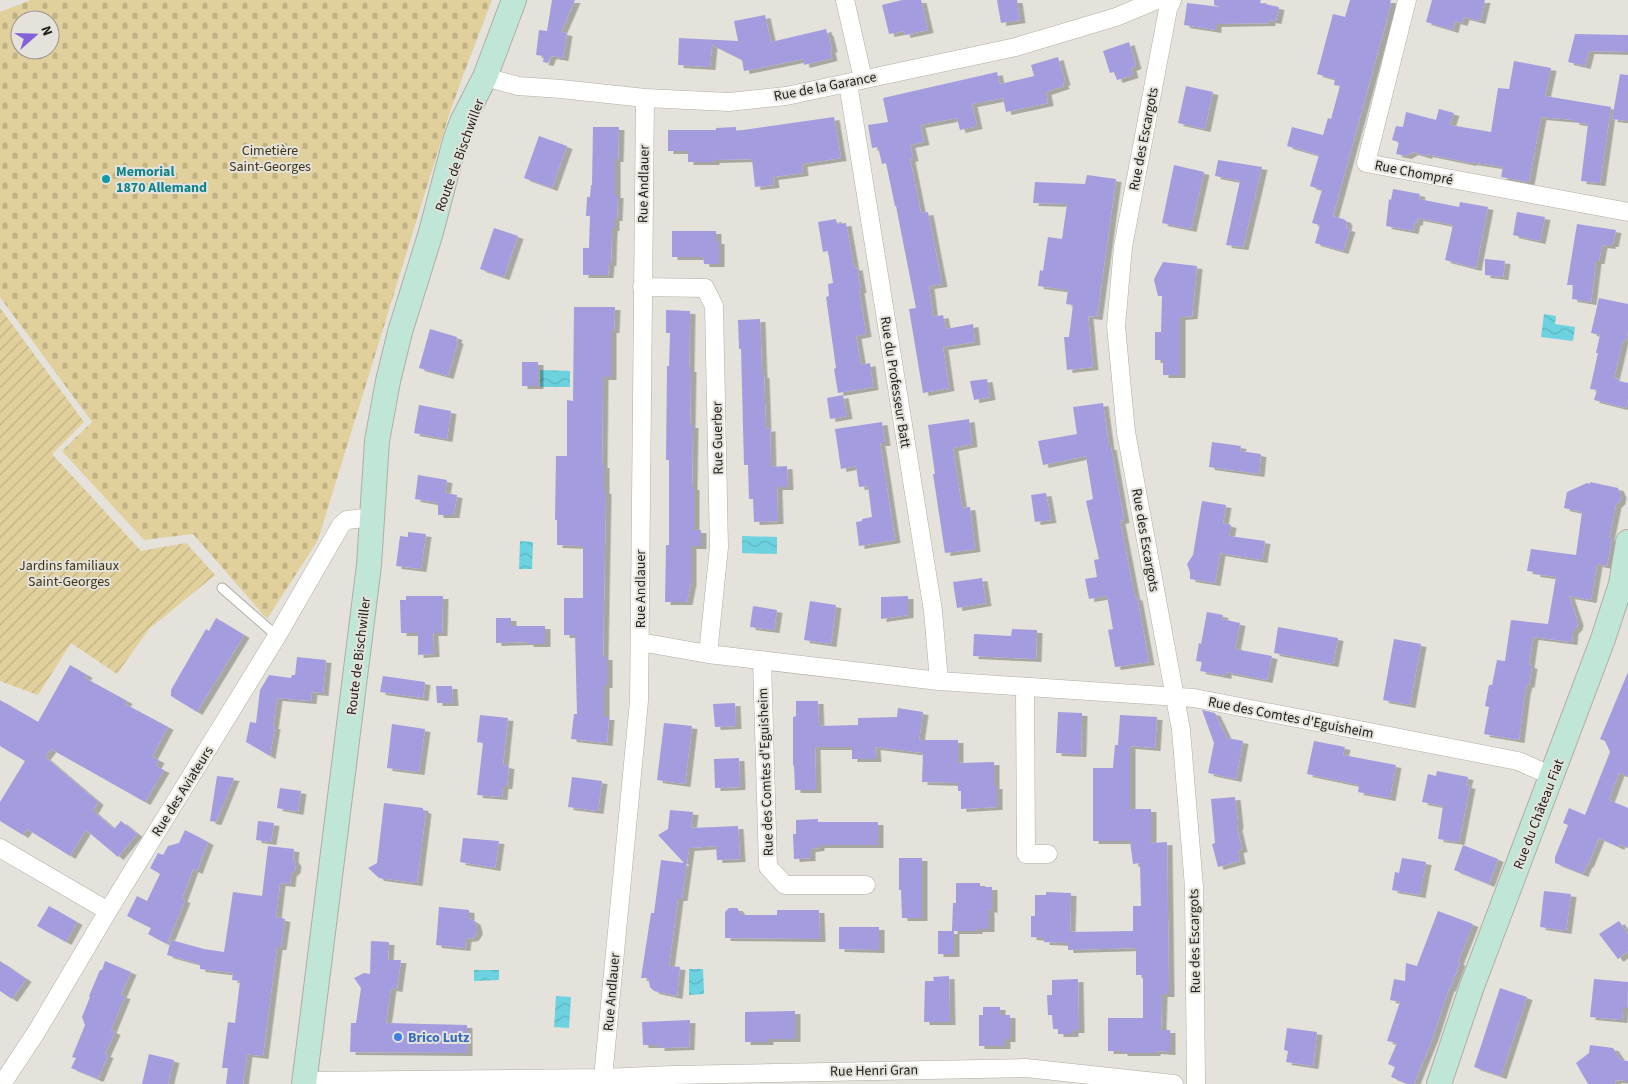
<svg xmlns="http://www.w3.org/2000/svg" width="1628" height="1084" font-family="'Source Sans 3',sans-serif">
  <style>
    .cemetery { fill: url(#cemetery-stones); fill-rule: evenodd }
    .garden { fill: url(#garden-furrows) }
    .water { fill: url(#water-waves) }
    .building { fill: #a39ddf; filter: url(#shadow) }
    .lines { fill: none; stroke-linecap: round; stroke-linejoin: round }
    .lane-casing { stroke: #afada5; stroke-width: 11 }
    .street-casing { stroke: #afada5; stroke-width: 19 }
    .secondary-casing { stroke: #afada5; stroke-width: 26 }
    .lane { stroke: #fff; stroke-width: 9 }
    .street { stroke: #fff; stroke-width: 18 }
    .secondary { stroke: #c0e6d8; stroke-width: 24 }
    .culture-dot { fill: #0f9aa8; stroke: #e4e2da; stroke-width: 2 }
    .shop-dot { fill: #3f7fe0; stroke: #e4e2da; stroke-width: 2 }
    .labels { text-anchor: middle; stroke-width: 4; stroke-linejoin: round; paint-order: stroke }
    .street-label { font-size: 14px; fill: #22211e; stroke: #e4e2da }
    .park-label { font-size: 14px; fill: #3f3515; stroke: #e4e2da }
    .culture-label { font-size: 14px; font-weight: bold; fill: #0d838f; stroke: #e4e2da; text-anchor: start }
    .shop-label { font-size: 14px; font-weight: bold; fill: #366cbe; stroke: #e4e2da; text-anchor: start }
  </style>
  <defs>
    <pattern id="cemetery-stones" width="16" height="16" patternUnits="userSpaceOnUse" patternTransform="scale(1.25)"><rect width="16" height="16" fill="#e1d09b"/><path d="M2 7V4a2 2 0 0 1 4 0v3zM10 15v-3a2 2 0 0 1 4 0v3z" fill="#c1b285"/></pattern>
    <pattern id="garden-furrows" width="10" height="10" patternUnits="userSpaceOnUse" patternTransform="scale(1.25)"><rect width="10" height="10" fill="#e1d09b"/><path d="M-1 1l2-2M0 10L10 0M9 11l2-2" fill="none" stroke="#c1b285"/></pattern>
    <pattern id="water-waves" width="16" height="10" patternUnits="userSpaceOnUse" patternTransform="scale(1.25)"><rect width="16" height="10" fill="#6cd2df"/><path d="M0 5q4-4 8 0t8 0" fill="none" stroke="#5db4bf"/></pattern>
    <filter id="shadow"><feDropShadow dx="5.5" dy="3" stdDeviation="0" flood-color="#0004"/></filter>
  </defs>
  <rect width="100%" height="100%" fill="#e4e2da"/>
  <path class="cemetery" d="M31,0H492L464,73L449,115L318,540L267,619L193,534L144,540L62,451L92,422L0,297V12ZM20,20H50V50H20Z"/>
  <path class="garden" d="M0,308L84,422L52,454L141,551L186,543L215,575L149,629L117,674L71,643L38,695L0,681Z"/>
  <path class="water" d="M1544,314L1556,316L1555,324L1575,327L1573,341L1541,337Z
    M540,370L570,371V387H540Z
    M742,536L777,537V554L742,553Z
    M520,541L533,542L532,569H519Z
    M689,969H703L704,994L689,995Z
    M474,970H499V980L474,981Z
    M556,996L571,997L569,1028L554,1027Z"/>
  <path class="building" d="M552,0H575L561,32L567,33L563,58L551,56L548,63L543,62L544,56L536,55L539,30L547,31Z
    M902,0H921L928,30L905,35L904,31L889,34L882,5Z
    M997,0H1017L1020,20L1001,23Z
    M1214,0H1261L1260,3L1279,7L1276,21L1270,20V23L1216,24V30L1184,25L1187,3L1221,7L1214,5Z
    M1350,0H1391L1390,3L1391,4L1333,216L1346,220L1345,221L1347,222L1346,228L1350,229L1343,251L1315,243L1320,225L1312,223L1322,190L1310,186L1319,155L1287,146L1292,127L1323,135L1328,118L1331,119L1340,86L1334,85L1335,79L1317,74L1333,14L1345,17Z
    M1432,0H1485L1480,21L1464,17L1462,23L1455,21L1453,30L1426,22Z
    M765,15L771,42L826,29L827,33H828L832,49L830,50L832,58L804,65L803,59L744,71L742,60L712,45L710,67L678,65L679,38L738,41L734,21Z
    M1575,34L1628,35V52L1589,51L1585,66L1568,62Z
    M1129,42L1136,66L1131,68L1133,75L1117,80L1114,72L1110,73L1103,51Z
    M1058,57L1065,82L1063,83L1064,86L1046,92L1048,103L1006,112L1000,84L1034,76L1031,65Z
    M1514,61L1551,68L1545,96L1611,107L1600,183L1581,181L1588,124L1574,122V120L1541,117L1529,182L1501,177L1503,167L1471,162V163L1427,154V156L1413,152L1406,156L1396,154L1399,142L1392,140L1396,126L1403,127L1406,112L1436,120L1439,109L1454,113L1450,125L1491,132L1498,88L1509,89Z
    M997,72L1003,98L972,104L977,126L960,130L957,118L920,125L924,142L910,145L913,158L910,159L921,213L928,212L942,284L929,286L933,317L943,315L946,329L973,324L975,342L943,347L949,388L923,393L909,309L916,308L896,206H895L886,163L882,164L878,147L872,148L868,125L888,122L883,98Z
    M1620,74L1628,75V121L1612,119Z
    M1186,86L1213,92L1205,129L1178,123Z
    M834,117L841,158L802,164L803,173L773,177L774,185L755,187L752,159L714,160V162H688V151H668V130H716V128L736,127V131Z
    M593,127H619L618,159H615V195H618L617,218H614V228H612L611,263H609L608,275H583V248H589L590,216H586L587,197H590L591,185H592Z
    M539,136L567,146L552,188L524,178Z
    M1218,160L1262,167L1243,247L1226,245L1240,181L1215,176Z
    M1174,165L1204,172L1191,229L1162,223Z
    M1087,175L1116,179L1097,317L1088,316L1093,367L1067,370L1064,337H1069L1073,305L1066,304L1068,290L1038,286L1040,270L1043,271L1048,237L1062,239L1067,204L1033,203L1035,182L1085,184Z
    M1393,189L1420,194L1419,199L1459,207L1460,202L1488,207L1476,268L1445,260L1453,225L1418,218L1417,223L1415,222L1413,231L1386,226L1389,199L1391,200Z
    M1517,212L1545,217L1540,241L1513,235Z
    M836,219L837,224L846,223L854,268L857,267L861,290H859L866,334L856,336L861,365L870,363L873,387L838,393L834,369L836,368L826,297L829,296L828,284L833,283L828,251L823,252L818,222Z
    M1577,224L1616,230L1613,244H1610V246L1602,245L1599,261H1596L1591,302L1572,299L1573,285H1567Z
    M494,228L518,236L504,277L480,269Z
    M672,231H716V241H719V264H704L703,257H672Z
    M1485,259L1505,261L1503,277L1485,275Z
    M1163,262L1197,266L1192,316L1180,317V375H1163V360H1155V332H1161L1162,296H1158L1154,280L1155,277Z
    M1599,298L1628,304V331L1626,341L1623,340L1614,378L1619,379L1618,381L1628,383V398L1626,408L1594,400L1597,390L1590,389L1598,353H1596L1600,335L1591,333Z
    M574,307H615L614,330H611V377H603L602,465H604V491H606L603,657H607V685H604V717H609L607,743L571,739L574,714H577L575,635H564V598H583V546L557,545V520H555L556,456H567V400L573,401Z
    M666,310L690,311L689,369H691L690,425H693L692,487H694V530H701V546H691V582L687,602H665L666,545H669V460H666L667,366H669L670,333H666Z
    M760,319L762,375H764L766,429L770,428L771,467L787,466L788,487H777L778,521L754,522L753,499H749L748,465H744L741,349H739L738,320Z
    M430,329L457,337L456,340L458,341L448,376L419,368Z
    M522,362H538V386H522Z
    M987,379L990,397L974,400L970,381Z
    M843,395L847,416L830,419L827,398Z
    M1103,403L1109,447H1111L1124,520L1120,521L1135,598L1137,597L1149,662L1115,667L1108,630L1113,629L1107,596L1089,599L1085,579L1097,577L1094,560L1099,559L1086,501L1093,499L1086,456L1043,465L1038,441L1077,434L1073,407Z
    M419,405L451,411L447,439L414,433Z
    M969,419L972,444L953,448L962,508L970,507L975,549L945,553L933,474H935L928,425Z
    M882,422L885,443H880L895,540L859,546L856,522L862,521V519L872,517L868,486L859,487L856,466L841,469L835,429Z
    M1212,442L1241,446L1240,451L1261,454L1259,474L1209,467Z
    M418,475L447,480L445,493L457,495L454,515H438V503L415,499Z
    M1590,482L1618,488L1621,495L1620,501L1616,505L1609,538H1612L1607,566L1597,564L1591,600L1569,596L1578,622L1577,627L1573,631L1572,642L1533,637L1529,665L1532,666L1529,685L1527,684L1525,692L1519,740L1484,734L1489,707L1485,706L1489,685H1492L1497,660L1505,661L1511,620L1548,624L1556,577L1535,574V572L1527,571L1531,549L1576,555L1582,512L1564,508L1567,492L1587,483L1590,484Z
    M1046,493L1051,520L1035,522L1031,495Z
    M1202,501L1226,505L1223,523L1231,525L1229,536L1265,541L1262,560L1220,553L1215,583L1190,579V572L1187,564L1193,555Z
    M408,532L426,534L421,569L396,566L400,536L408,537Z
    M982,578L986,603L957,608L953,582Z
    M406,596H443L442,633H433L434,654L418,655V633H401L400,600H406Z
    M908,596V615L881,619V597Z
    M810,601L836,605L831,644L804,640Z
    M753,606L777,610L774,630L750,627Z
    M1207,612L1223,615L1222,619L1240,623L1235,649L1272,656L1267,680L1226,672V676L1200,671L1202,662L1196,661L1199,643L1201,644Z
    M216,618L244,635L197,712L171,696V690L206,629L209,631Z
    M496,618H511V626H545V644H528V642L496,643Z
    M1278,627L1338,638L1333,664L1274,653Z
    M1012,629L1037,630L1036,659L973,656L974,634L1011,636Z
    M1394,639L1421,644L1410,705L1383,700Z
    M297,657L326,660L323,693L312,692L311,701L277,698L273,726H275L270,756L246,742L250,722L256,723L260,690L269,675L291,678L292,675H295Z
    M70,665L87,675L85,678L127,701L125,704L168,727L152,757L159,760L156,766L164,770L145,802L51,749L45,757L98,802L93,811L114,829L121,821L137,834L118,857L86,830L70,856L27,829L23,835L0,821V802L25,761L0,746V700L38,722Z
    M1628,672V776L1619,773L1609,800L1628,808V848L1620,844L1619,847L1599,838L1588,865L1587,864L1583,874L1555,863V857L1568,825L1563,823L1569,808L1585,815L1610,752L1605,741L1600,739Z
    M383,676L425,682L423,698L380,692Z
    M436,686H452L453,703H437Z
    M796,701H818L819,726L858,725V718L897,717L898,708L923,712L919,740H958V763L994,762V786H997V807L961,809V791H958V783L922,782L923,753L875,747L876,759H852V747H815L816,790H795L794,765L793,766V717L796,716Z
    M735,703L736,726L715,727L713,704Z
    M1202,710L1215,713L1227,738L1243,741L1236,779L1208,773L1214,743Z
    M1058,712L1082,713L1081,754L1056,753Z
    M480,715L508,718L503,765L509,766L507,786H503L502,797L477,795L483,743L477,742Z
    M1120,715L1157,717L1155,748L1130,746V809H1151V843L1167,842L1169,994H1162L1161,1030H1170V1052L1155,1051V1053H1122V1051H1108V1018H1143V975H1136V948L1068,950V943L1044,942V938L1031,937V916H1035V895H1046V892L1071,893L1070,932L1133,931V906H1141L1140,863L1133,864L1130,841H1093V768H1113L1115,745H1118Z
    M664,723L692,726L685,784L657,780Z
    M392,724L425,729L419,772L387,768Z
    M1314,741L1345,747L1343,755L1396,765L1390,798L1358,792L1359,785L1307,774Z
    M739,758L740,787L715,788L714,759Z
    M1437,771L1468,777L1466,785L1470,786L1459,842L1438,839L1443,806L1422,802L1428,774L1436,776Z
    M217,776L234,778L216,822L210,821Z
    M572,777L602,781L598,811L568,807Z
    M280,788L301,791L298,812L277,808Z
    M1235,797L1238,824L1237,828L1242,849L1238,850L1240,861L1218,867L1212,844L1215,843L1211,799Z
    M384,803L423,808V810L426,811L417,883L379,878L368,868L377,863Z
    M670,810L693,812L691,828L738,826L740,859L717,860L716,846L689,848L682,898H678L669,966L680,967L677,996L654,991L650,987L648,978H641L651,913H654L661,860L684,863L658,835L668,829Z
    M818,819V822H878V845H819V848L810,849V858L794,859L793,834H796V820Z
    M258,821L274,823L271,842L256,840Z
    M185,830L208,842L197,871L193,869L182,899L185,900L167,944L148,934L151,928L127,916L137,896L147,901L160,874L150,868L158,853L163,855L168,846L179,843Z
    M463,838L499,841L495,868L460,862Z
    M1463,845L1498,859L1489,884L1454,870Z
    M268,846L294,849L293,859L296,864L295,870L291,874L290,884L280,883L276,917L285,919L281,947H277L263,1056L247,1054L243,1084H226L228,1068H222L228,1022L235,1023L240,981L232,980L233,973L200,969V964L167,955L171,940L204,949L224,952L233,892L262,896Z
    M899,858H922V918H902L901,890H899Z
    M1402,858L1426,862L1420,895L1392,890L1395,872L1399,873Z
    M956,883H980V887H992V910L989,909V929H977V931H954V954H938V931H952L953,903H956Z
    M1544,891L1571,894L1566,931L1540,927Z
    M49,906L77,922L66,942L37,926Z
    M439,907L469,910V918L475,922L477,928V932L473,938L466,939L465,948L436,945Z
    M729,908H737L742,915H777V910H819L820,939L725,938V912Z
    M1438,911L1473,924L1458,962L1460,963L1450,989L1449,988L1433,1037L1414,1084H1408L1391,1077L1395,1067L1388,1064L1397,1043L1387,1041L1400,1002L1390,1000L1394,979L1405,981L1406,963L1417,966Z
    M1619,921L1628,934V951L1618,959L1599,934Z
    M839,927H879V950L839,949Z
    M371,941L389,942L388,960H401L397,989L391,988L386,1023L467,1025V1053L350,1052L351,1023H356L361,988L354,978L364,973L370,974Z
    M0,961L26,979L12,999L0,991Z
    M105,961L131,972L121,995L125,996L111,1030L115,1032L105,1054L108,1055L98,1079L71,1068L76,1058L72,1057L85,1025L82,1017L90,997L89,996L100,970H102Z
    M949,976L950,1022H924L925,981H934L933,977Z
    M1078,979L1079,1030H1073V1034H1058V1029H1053L1052,1015H1048L1047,995H1052V980Z
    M1594,979L1628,982L1627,1008H1623L1622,1020L1590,1017Z
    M1500,988L1527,997L1501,1076L1474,1067Z
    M983,1007H1000V1015H1010V1039H1005V1046H979V1015H983Z
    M795,1011V1039H768V1042H745V1012Z
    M690,1020L689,1047L659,1048V1045H643L642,1022Z
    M1287,1028L1317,1032L1313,1066L1286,1062L1288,1051L1284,1050Z
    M1590,1045L1613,1048L1621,1060L1628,1061V1081L1616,1080L1615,1084H1588L1576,1063L1589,1053Z
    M149,1054L174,1060L168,1084H142Z"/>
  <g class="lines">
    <g class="lane-casing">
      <path id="lane" d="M222,588L277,636"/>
    </g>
    <g class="street-casing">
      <path id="street" d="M845,0L863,79
        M1172,0L1168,9L1123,247L1116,326L1126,432L1181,730L1194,887L1196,1084
        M1407,0L1366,163L1628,212
        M485,77L518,86L561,89L645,98L729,102L786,96L1016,47L1116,17L1157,0
        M848,83L933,611L939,681
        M642,287L705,288L714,306L719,547L708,654
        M640,642L708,654L939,681L1194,698L1518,761L1552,776
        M762,660L768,867L785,885H866
        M1025,687L1026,854H1048
        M0,848L108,911
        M603,1078L639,701L645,98
        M304,1081L603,1078L672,1075L1026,1068L1174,1084
        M2,1084L37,1031L108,911L277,636L341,525L347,520L372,517"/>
    </g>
    <g class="secondary-casing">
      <path id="secondary" d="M304,1084L369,565L377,441L388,381L400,332L431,232L455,141L462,122L485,77L514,0
        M1439,1084L1471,989L1603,639L1621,584L1628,542"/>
    </g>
    <use href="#lane" class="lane"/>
    <use href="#street" class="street"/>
    <use href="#secondary" class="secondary"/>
  </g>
  <circle class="culture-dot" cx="106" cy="179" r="5"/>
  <circle class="shop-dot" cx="398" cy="1037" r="5"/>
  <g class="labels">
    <g class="street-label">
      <text transform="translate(825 86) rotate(-11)" y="5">Rue de la Garance</text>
      <text transform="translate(1143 139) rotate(-79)" y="5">Rue des Escargots</text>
      <text transform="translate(459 155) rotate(-70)" y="5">Route de Bischwiller</text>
      <text transform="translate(1414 172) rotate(11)" y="5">Rue Chompré</text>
      <text transform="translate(643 184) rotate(-89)" y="5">Rue Andlauer</text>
      <text transform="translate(896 382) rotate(81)" y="5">Rue du Professeur Batt</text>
      <text transform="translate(717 438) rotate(-91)" y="5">Rue Guerber</text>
      <text transform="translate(1146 540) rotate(80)" y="5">Rue des Escargots</text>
      <text transform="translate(640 589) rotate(-90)" y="5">Rue Andlauer</text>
      <text transform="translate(358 656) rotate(-83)" y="5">Route de Bischwiller</text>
      <text transform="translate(1291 717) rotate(11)" y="5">Rue des Comtes d'Eguisheim</text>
      <text transform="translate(765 772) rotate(-92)" y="5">Rue des Comtes d'Eguisheim</text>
      <text transform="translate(182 791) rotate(-58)" y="5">Rue des Aviateurs</text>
      <text transform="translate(1538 814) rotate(-69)" y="5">Rue du Château Fiat</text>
      <text transform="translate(1194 941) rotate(-91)" y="5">Rue des Escargots</text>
      <text transform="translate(611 992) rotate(-85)" y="5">Rue Andlauer</text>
      <text transform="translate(874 1070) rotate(-1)" y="5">Rue Henri Gran</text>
    </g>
    <g class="park-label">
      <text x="270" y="155">Cimetière<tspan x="270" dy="16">Saint-Georges</tspan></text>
      <text x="69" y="570">Jardins familiaux<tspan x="69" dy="16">Saint-Georges</tspan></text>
    </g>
    <g class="culture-label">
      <text x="116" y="176">Memorial<tspan x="116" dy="16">1870 Allemand</tspan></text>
    </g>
    <g class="shop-label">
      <text x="408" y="1042">Brico Lutz</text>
    </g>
  </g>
  <g transform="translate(35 35) rotate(70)"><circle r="24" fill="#e4e2da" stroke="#96958f"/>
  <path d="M0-4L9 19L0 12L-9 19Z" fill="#835fda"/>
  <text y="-8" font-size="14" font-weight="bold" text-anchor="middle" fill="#22211e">N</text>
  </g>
</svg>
